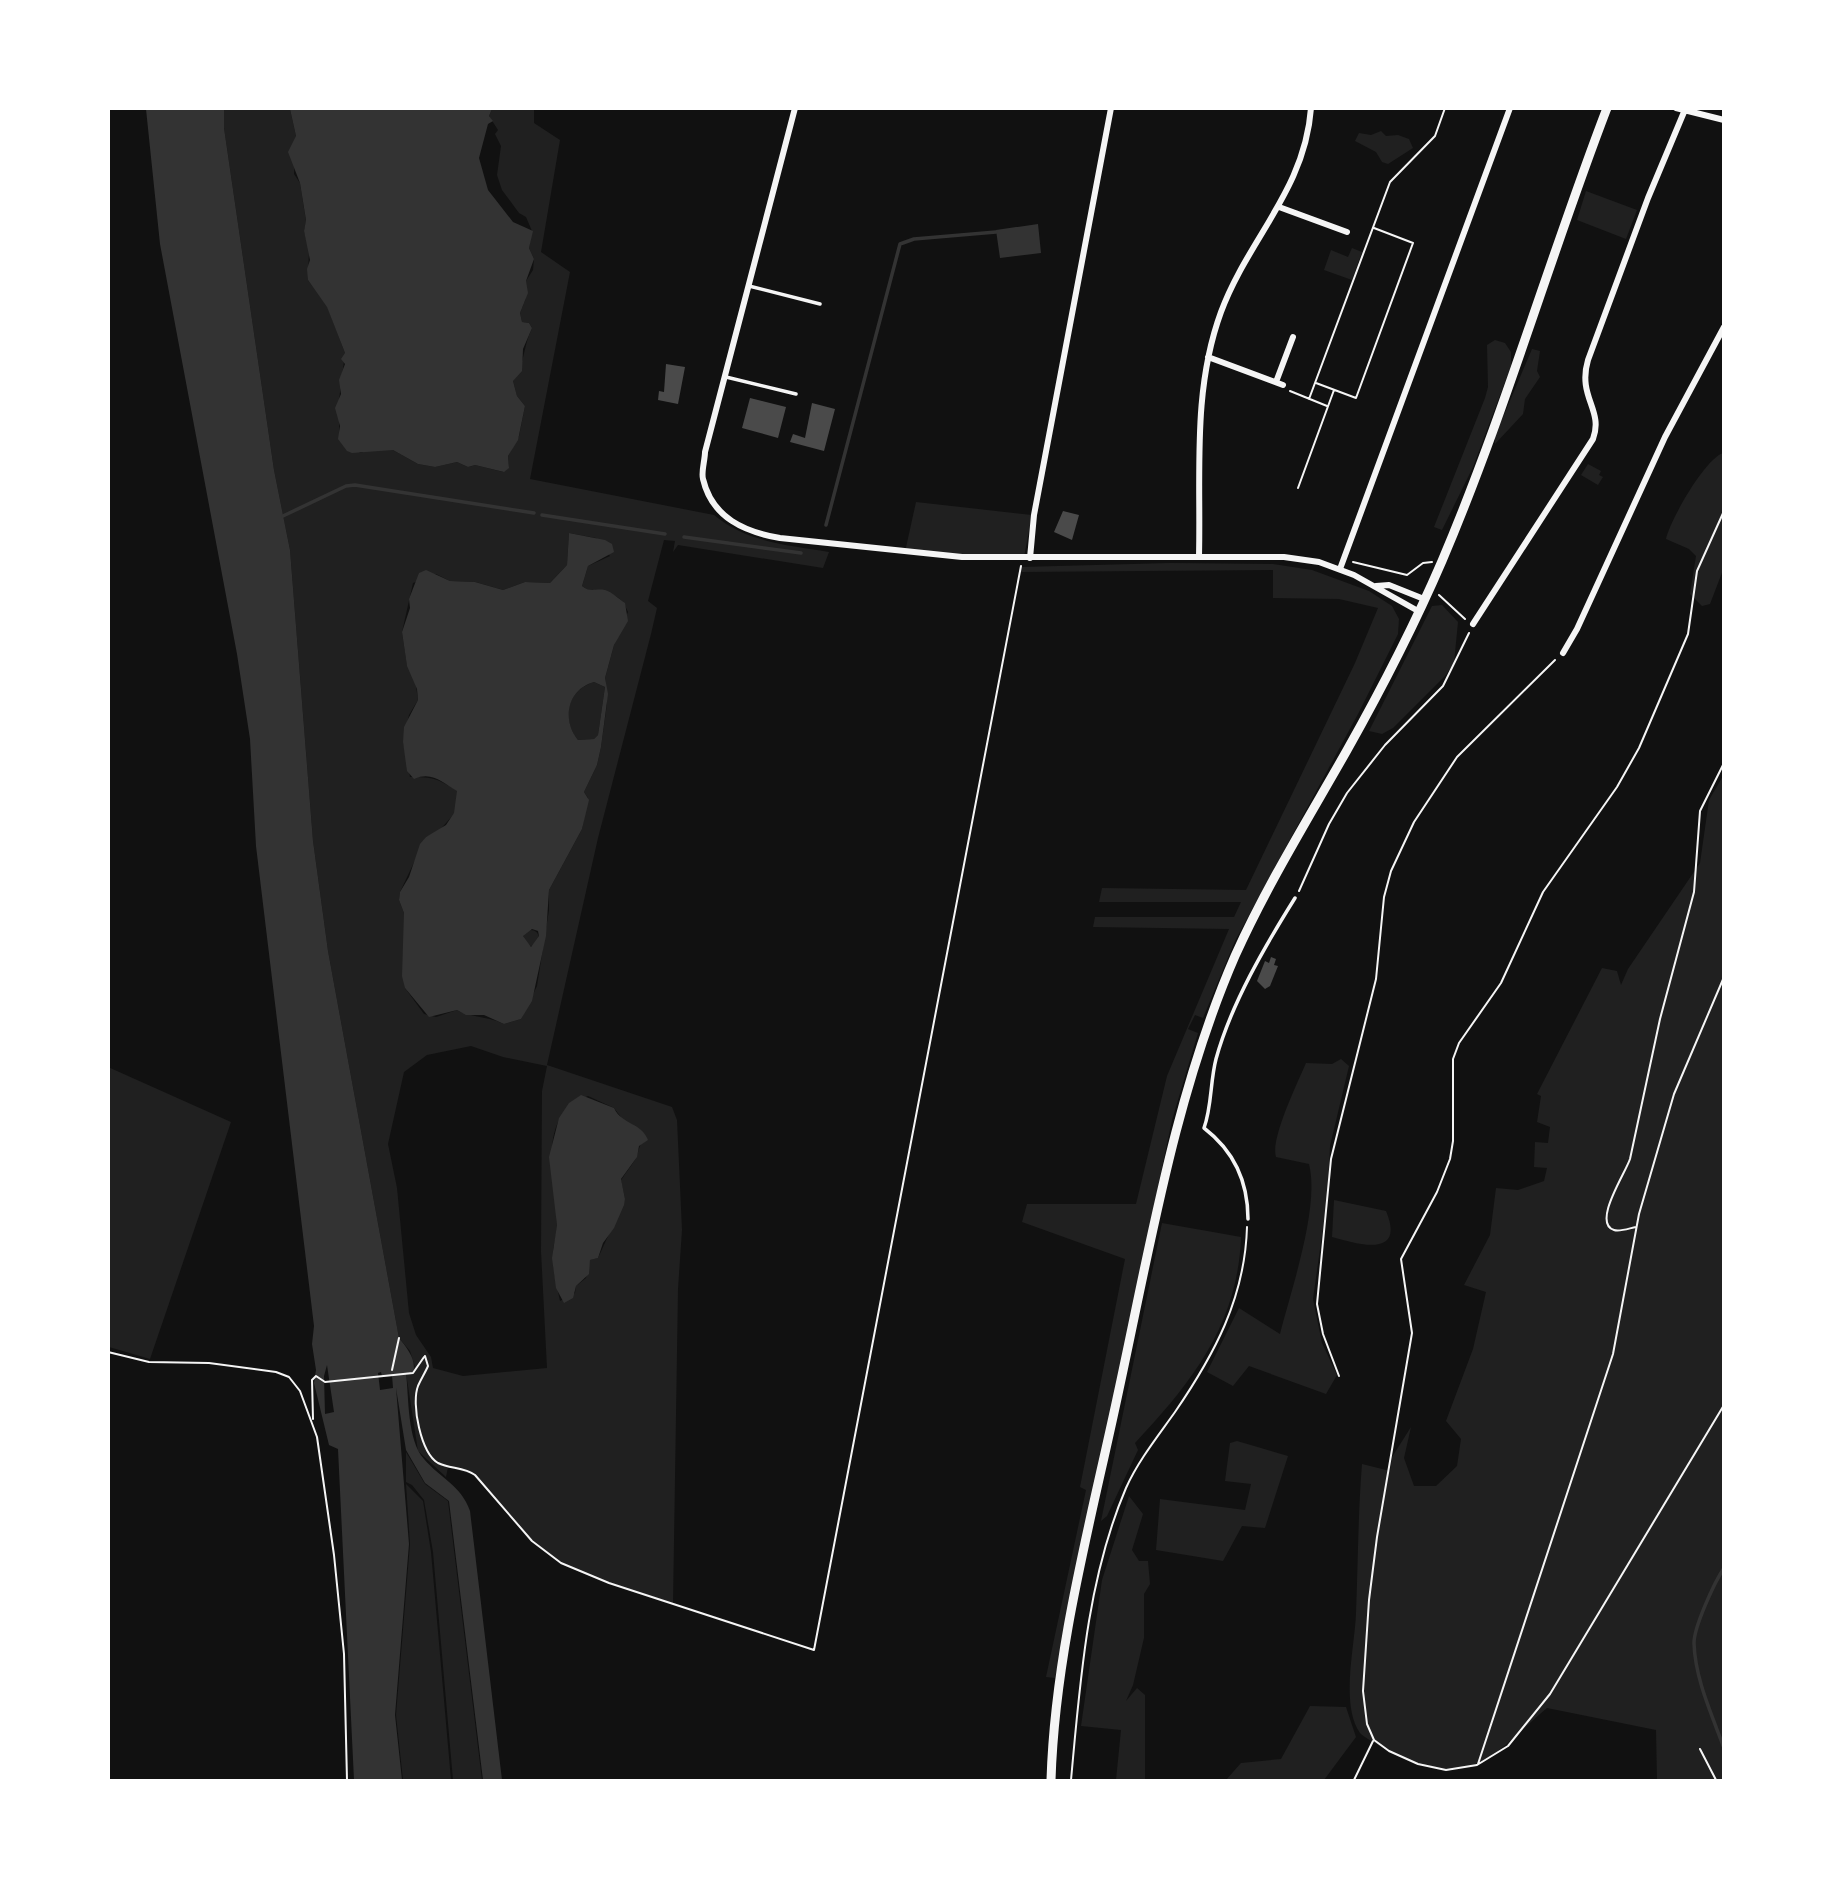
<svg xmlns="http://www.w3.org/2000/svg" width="1832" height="1889" font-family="Roboto,sans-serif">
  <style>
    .green { fill: #202020; fill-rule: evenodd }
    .water { fill: #333; fill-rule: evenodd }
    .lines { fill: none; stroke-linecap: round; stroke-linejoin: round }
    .stream { stroke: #333; stroke-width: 3.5 }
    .building { fill: #4a4a4a }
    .path { stroke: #f5f5f5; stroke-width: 2 }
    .service { stroke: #f5f5f5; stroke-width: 3.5 }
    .minor { stroke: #f5f5f5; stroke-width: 6 }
    .secondary { stroke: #f5f5f5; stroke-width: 9 }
  </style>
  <rect width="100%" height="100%" fill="#111"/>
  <path class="green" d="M224,109H290L296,136L294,174L300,183L306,221L304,231L309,250L308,280L327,306L345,353L339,400V436L360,453L374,449L393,450L418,464L435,467L457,462L468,467L475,465L503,472L509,467L508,456L519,436L525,406L517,396L513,381C526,361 522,350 532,328L529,323L522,322L520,313L526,298V281L533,270L534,259L529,248L532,231L526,217L519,213L502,190L497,175L501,146L495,134L498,130L489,116L492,109H534V123L560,140L541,252L570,272L530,479L714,515C748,543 788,545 829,552L823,568L678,545L673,552L675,541L664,540L648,601L657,608L651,634L598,838L547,1065L672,1107L677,1120L682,1230L678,1289L673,1604L589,1576L551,1557L520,1528L475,1475L448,1467L446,1477L418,1451L406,1373L415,1367L410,1351L399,1338L328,951L313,841L290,550L274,470L224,128ZM569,533L596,538L610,556L588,566L582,586C599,599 617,584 628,612L614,645L605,678L607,704L601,747L597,765L584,792L588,798L582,829L549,890V910L537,986L521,1019L504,1024C488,1016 467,1017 457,1010L436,1017L424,1014L405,988L404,913L399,900L400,892L426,837L437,833L455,813L458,791C437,779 435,777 410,777L403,742L409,715L418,700L415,679L407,665L402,632L413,583L436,574L450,581L475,582L503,590L525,582L550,583L567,565ZM471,1046L503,1057L547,1066L542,1091L541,1251L547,1368L463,1376L433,1368L431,1357L416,1335L409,1313L397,1188L388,1144L404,1072L427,1055ZM588,1096L614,1108L641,1143L635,1160L621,1180L625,1199L598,1258L590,1260L586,1278L576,1286L575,1293L560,1301C557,1287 553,1272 553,1258C552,1247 557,1236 557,1226C557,1181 533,1116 588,1096Z
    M1381,131L1386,136L1398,135L1409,139L1413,148L1388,164L1382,162L1376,152L1355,141L1359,133L1371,135Z
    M1586,191L1637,210L1626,239L1577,220Z
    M1352,248L1362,252L1352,280L1324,270L1331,250L1348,257Z
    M1495,340L1505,343L1511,352V366L1473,467L1442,530L1434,527L1485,398L1488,387L1487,345Z
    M1532,349L1540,351L1537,371L1540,377L1525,399L1523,414L1495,444V436Z
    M1723,453V570L1710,604L1702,606L1690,594L1696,556L1689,549L1666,539C1670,520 1705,459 1723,453Z
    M1588,464L1601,471L1599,475L1603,477L1598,485L1581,475Z
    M916,502L1032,515L1024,557L905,552Z
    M1170,563L1273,564L1312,570L1369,591L1392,606L1399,619L1398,634L1358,714L1235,941L1203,1018L1195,1015L1188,1029L1198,1033L1172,1120L1055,1678L1046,1677L1086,1490L1080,1487L1125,1259L1022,1222L1027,1204H1136L1167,1076L1229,929L1093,927L1095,917H1234L1241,902H1099L1102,888L1246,890L1355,663L1378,608L1339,599L1273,598V570L1020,572L1021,567Z
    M1442,605L1458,622L1454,663L1445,676L1393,728L1382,734L1369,731L1432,606Z
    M594,682L605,687L598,735L594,739L578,740C561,719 567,690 594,682Z
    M1723,776V1780H1657L1656,1730L1547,1708C1499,1748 1476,1789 1406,1759C1397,1755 1365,1739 1360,1733C1340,1704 1355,1646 1356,1613C1358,1563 1358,1514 1362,1464L1390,1471L1392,1457L1411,1427L1404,1458L1414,1486H1436L1457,1466L1461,1439L1446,1421L1473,1349L1486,1292L1464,1285L1490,1235L1496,1188L1518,1190L1544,1181L1547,1168L1534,1167L1535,1142L1548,1143L1550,1127L1537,1122L1541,1096L1537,1094L1602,968L1617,971L1621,985L1628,969L1700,863L1709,800Z
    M523 938a8 8 0 1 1 16 0a8 8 0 1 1-16 0Z
    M1341,1059L1349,1066L1330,1146L1328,1192L1313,1299L1322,1343L1337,1375L1326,1394L1249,1366L1233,1386L1207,1372L1239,1308L1280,1334C1291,1290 1320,1207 1309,1164L1276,1157C1270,1139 1298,1082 1306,1063L1332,1064Z
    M108,1067L231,1122L150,1359L109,1347Z
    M1334,1200L1386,1211C1406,1259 1357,1244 1332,1237Z
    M1162,1223L1241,1237C1238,1324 1192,1382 1135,1443L1138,1450L1107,1516L1101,1521Z
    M1237,1441L1288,1456L1265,1528L1242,1526L1223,1561L1156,1550L1160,1499L1245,1510L1251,1484L1225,1481L1230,1443Z
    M406,1452L425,1484L448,1501L482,1780H453L433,1552L424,1500L412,1485L406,1482Z
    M406,1484L423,1501L431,1552L451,1780H403L396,1715L410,1544Z
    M1129,1496L1143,1514L1132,1550L1139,1561H1148L1150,1584L1144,1594V1638L1133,1685L1126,1701L1137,1688L1145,1695V1780H1116L1121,1730L1081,1726L1102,1580Z
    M1310,1706L1346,1707L1356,1737L1324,1780H1226L1241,1763L1281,1759Z"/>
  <path class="water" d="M146,109H224V128L274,470L290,550L313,841L328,951L399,1338C407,1348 417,1360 413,1373H406C409,1398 407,1440 424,1459C440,1478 461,1485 470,1511L502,1780H483L449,1501L425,1483L406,1450L396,1388L409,1544L395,1715L402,1780H354L338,1449L329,1445L314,1383L316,1370L312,1344L314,1326L256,846L250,739L237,654L160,244ZM327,1365L334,1412L325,1414L324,1376ZM381,1372L382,1376L392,1375L393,1388L380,1390L378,1373Z
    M290,109H492L489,116L493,121L488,124L479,158L488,190L513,222L533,231L529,248L534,259L526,281L528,293L520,313L522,322L529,323L532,328L523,349L522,371L513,381L517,396L525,406L518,440L508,456L509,468L504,472L475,465L468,467L457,462L435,467L418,464L393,450L352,453L347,451L338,439L340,426L335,408L341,394L339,380L345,364L341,359L345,353L327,307L308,280L307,269L310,260L304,231L306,220L300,183L288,152L296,136Z
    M1038,224L1041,253L1000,258L996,230Z
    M569,533L605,540L612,544L614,552L588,566L582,586C591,593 595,588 605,590C612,592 619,599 625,603L628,621L614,645L605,678L608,694L601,747L597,765L584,792L589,800L582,829L549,890L546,936L532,1001L521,1019L504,1024L484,1015H466L457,1010L429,1017L405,988L402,976L404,913L399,900L400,892L409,877L420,844L426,837L446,825L454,813L457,791C442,783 433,771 414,779L407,771L403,742L404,727L418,700L417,689L407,666L402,632L410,608L409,599L419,573L426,570L450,581L475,582L503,590L525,582L550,583L567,565ZM594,682L605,687L598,735L594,739L578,740C561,719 568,689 594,682ZM532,929L538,931L539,936L531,947L523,936Z
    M581,1095L614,1108C621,1124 642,1123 648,1140L639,1146L637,1157L621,1179L625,1199L624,1205L614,1228L603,1243L598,1258L590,1260L589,1274L576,1286L573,1298L564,1303L556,1288L552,1258L557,1225L549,1157L559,1118L569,1103Z"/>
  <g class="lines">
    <path class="stream" d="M542,515L665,534
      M283,516L346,486L355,485L534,513
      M826,525L900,244L914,239L996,232
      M684,537L801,553
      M1724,1568C1714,1583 1694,1627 1694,1643C1695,1679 1712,1715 1724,1748"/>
  </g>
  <path class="building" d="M666,364L685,367L678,404L658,400L659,391L664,392Z
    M750,398L786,407L778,438L742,428Z
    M812,403L835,409L824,451L790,442L793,434L805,438Z
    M1063,511L1079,515L1072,540L1054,532Z
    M1271,957L1276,959L1274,965L1278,966L1270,986L1265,989L1257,981L1265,961L1269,963Z"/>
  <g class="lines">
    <path class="path" d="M1316,383L1356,398L1413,243L1374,228
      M1290,391L1327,406
      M1309,399L1390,182L1435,136L1445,108
      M1298,488L1334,390
      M1724,511L1697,571L1688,634L1639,748L1617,787L1543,892L1501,983L1459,1043L1453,1059V1141L1450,1159L1437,1192L1401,1259L1412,1333L1377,1537L1369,1600L1363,1691L1367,1724L1374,1740L1389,1751L1418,1764L1446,1770L1477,1765L1508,1746L1550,1694L1724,1405
      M1353,562L1407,575L1423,563L1432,562
      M1439,595L1465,619
      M1299,891L1329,824L1347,793L1385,745L1443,686L1469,633
      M1636,1227C1630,1228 1620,1232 1614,1230C1592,1223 1625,1174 1630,1159L1660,1019L1694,892L1700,811L1724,763
      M108,1352L149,1362L209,1363L276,1372L289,1377L300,1391L317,1437L334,1555L344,1654L347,1780
      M425,1356L428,1366C425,1373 421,1379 418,1386C411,1404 421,1453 438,1463C450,1469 464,1467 475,1475L532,1541L561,1563L609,1583L814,1650L1021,566
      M392,1370L399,1338
      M1339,1376L1323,1334L1317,1304L1331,1159L1376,979L1384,897L1391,871L1414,822L1457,757L1555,660
      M313,1419L312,1380L316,1376L325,1382L413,1373L424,1357
      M1700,1749L1716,1780
      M1478,1764L1613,1354L1639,1214L1674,1094L1724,977
      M1071,1780C1080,1683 1087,1579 1126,1488C1138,1461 1158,1436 1175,1412C1214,1355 1245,1298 1247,1227
      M1354,1780L1373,1741"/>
    <path class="service" d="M749,286L820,304
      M726,377L796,394
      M1248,1219C1248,1182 1234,1151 1204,1128C1212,1106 1210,1082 1216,1059C1231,1004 1265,946 1295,898"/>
    <path class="minor" d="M795,108L705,452C705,460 701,472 703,479C712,518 745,532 780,538L962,557H1284L1319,562L1354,575L1418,611
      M1676,108L1724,120
      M1279,207L1347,232
      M1208,357L1283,385
      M1276,382L1293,337
      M1199,556C1201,474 1192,391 1221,312C1248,239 1305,190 1311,108
      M1030,558L1034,515L1111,108
      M1340,569L1510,108
      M1376,586L1389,585L1424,599
      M1473,624L1593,439C1604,410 1577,397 1588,360L1648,198L1684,112
      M1563,653L1577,629L1665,437L1724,327"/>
    <path class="secondary" d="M1051,1780C1055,1650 1091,1521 1118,1394C1150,1247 1175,1094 1235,956C1267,885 1308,819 1346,752C1381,690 1414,626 1442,561C1505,413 1549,259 1607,108"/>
  </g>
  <rect width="1832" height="1889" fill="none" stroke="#ffffff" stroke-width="220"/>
</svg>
